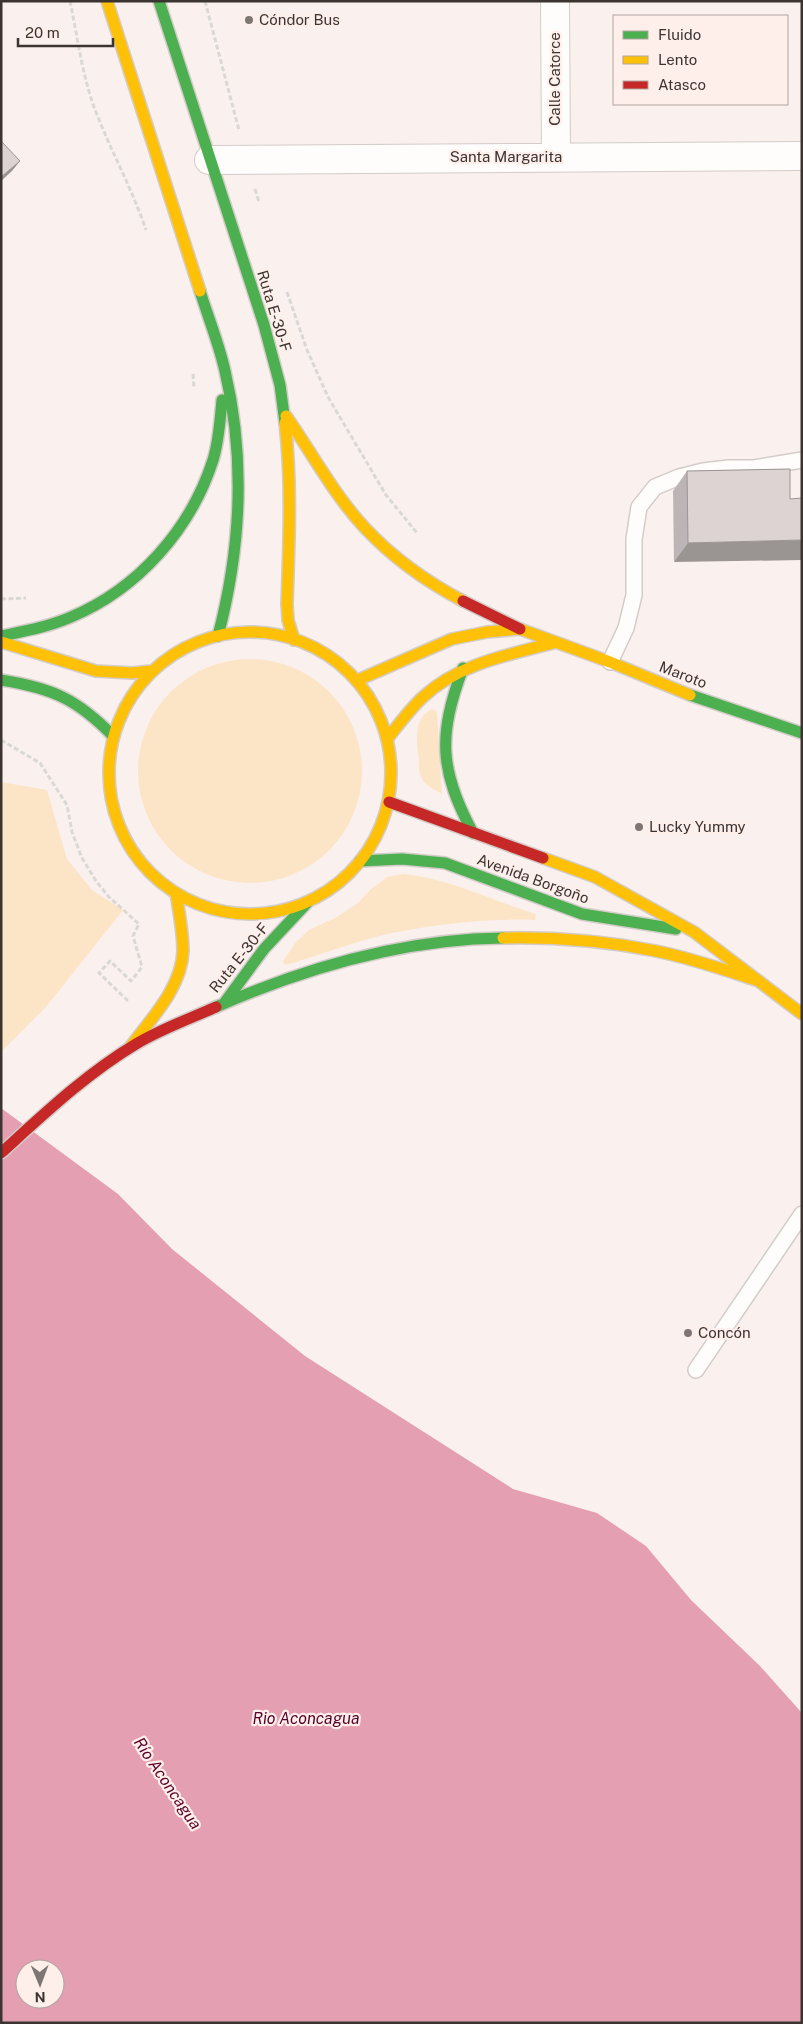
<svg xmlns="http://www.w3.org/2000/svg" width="803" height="2024" font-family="'Public Sans',sans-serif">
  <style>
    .green { fill: #fce4c6 }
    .water { fill: #e59fb3; fill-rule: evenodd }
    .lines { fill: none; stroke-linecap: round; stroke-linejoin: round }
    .lane-casing { stroke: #d3ccc9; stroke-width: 18 }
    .street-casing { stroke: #d3ccc9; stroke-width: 30 }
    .fast-casing { stroke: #d3ccc9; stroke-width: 14 }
    .slow-casing { stroke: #d3ccc9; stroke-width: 14 }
    .jam-casing { stroke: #d3ccc9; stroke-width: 14 }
    .path { stroke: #dad8d6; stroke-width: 3; stroke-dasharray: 5 2.5; stroke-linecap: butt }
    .lane { stroke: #fefdfc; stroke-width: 15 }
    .street { stroke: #fefdfc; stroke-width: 28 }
    .fast { stroke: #4caf50; stroke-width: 11 }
    .slow { stroke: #ffc107; stroke-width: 11 }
    .jam { stroke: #c62828; stroke-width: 11 }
    .wall { fill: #bdb5b5 }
    .shaded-wall { fill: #9a9493 }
    .building { fill: #dcd3d2; stroke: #9a9493 }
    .poi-dot { fill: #7e7673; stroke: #feefea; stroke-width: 2 }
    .labels { text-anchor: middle; stroke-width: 4.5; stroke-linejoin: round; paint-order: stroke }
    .poi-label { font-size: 15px; fill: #3b3431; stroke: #feefea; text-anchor: start }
    .street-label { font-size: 15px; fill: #3b3431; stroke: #feefea }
    .water-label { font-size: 16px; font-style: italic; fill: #580029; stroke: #feefea }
  </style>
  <rect width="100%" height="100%" fill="#faf1ee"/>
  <path class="green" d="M138 771a112 112 0 1 1 224 0a112 112 0 1 1-224 0Z
    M433,709L437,713L442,794C435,790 424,785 421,777C419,773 419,766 419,761C417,744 412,717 433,709Z
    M1,782L47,790L67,859L92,890L123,910L46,1007L1,1052Z
    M403,874C449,878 492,901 536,914L535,920C485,918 433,924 383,935C350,943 318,956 285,965L283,961L296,942L309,930L337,917L358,903L370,890L387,877Z"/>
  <path class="water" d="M1,1108L118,1194L172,1249L305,1356L513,1489L597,1513L646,1546L691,1600L760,1666L802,1713V2023H1ZM25,1969H55V1999H25Z"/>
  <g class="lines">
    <g class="lane-casing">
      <path id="lane" d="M610,662L626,628L634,595V539L639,507L655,487L679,477L703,471L729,468H754L802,460
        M696,1370L802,1214"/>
    </g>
    <g class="street-casing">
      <path id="street" d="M555,1L556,157
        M209,160L802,156"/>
    </g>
    <g class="fast-casing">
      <path id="fast" d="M159,1L264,325L280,385L285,423
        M200,291C208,317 219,344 225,371C246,460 241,548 218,636
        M1,636C25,631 48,627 71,617C138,589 191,529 213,460C219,441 220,420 222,400
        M463,668C438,735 439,770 473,833
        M1,680C52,688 77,699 113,736
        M690,695L802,733
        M360,861L402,859L445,863L582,914L676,929
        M225,1002L264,949L307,903
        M216,1007C307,967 403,939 503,938"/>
    </g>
    <g class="slow-casing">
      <path id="slow" d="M107,1L200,291
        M286,416C312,453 334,495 365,528C393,558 427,582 463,601
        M285,423C292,483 289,543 287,604L288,620L294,640
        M109 773a141 141 0 1 1 282 0a141 141 0 1 1-282 0Z
        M1,642L96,671L132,673L151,671
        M358,680L452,639L487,632L520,629L610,662L690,695
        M388,738C399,724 410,709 423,697C458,664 508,655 553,643
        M543,858L595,877L694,932L802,1014
        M503,938C554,937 605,941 656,951C691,958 725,970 759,981
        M131,1046C151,1019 182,987 183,951C183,932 179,912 176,893"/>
    </g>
    <g class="jam-casing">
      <path id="jam" d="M463,601L520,629
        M389,802L543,858
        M1,1153C44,1114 86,1074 136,1044C161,1029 189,1019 216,1007"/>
    </g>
    <path class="path" d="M70,1C78,39 83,82 98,117C113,155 133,191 146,230
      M205,1L239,130
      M255,189L259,202
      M287,292L307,350L328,397L386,495L417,533
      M193,374L194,388
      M1,599L26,598
      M1,740L40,763L67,805L72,832L82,858L96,881L109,897L139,924L133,936L142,967L131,981L110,961L99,973L127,1000L126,1001"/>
    <use href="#lane" class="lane"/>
    <use href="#street" class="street"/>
    <use href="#fast" class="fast"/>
    <use href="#slow" class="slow"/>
    <use href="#jam" class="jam"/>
  </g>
  <path class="wall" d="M790,469L674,562L673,491L687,471Z"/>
  <path class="shaded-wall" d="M20,161L12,171L1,181V177Z
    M802,540V560L674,562L688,543Z"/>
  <path class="building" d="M1,141L20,161L1,177Z
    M790,469V499L802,498V540L688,543L687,471Z"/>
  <g class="poi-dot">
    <circle cx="249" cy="20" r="5"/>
    <circle cx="639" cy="827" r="5"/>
    <circle cx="688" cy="1333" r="5"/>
  </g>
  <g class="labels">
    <g class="poi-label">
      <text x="259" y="25">Cóndor Bus</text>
      <text x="649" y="832">Lucky Yummy</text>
      <text x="698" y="1338">Concón</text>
    </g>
    <g class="street-label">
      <text transform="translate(555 79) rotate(-90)" y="5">Calle Catorce</text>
      <text x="506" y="162">Santa Margarita</text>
      <text transform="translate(274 311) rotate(73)" y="5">Ruta E-30-F</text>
      <text transform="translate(683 675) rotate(21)" y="5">Maroto</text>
      <text transform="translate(533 879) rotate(20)" y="5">Avenida Borgoño</text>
      <text transform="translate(239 958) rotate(-51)" y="5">Ruta E-30-F</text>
    </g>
    <g class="water-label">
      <text x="306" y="1724">Rio Aconcagua</text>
      <text transform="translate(168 1783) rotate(56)" y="6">Río Aconcagua</text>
    </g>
  </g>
  <rect width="803" height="2024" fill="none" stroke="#3b3431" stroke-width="5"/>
  <rect x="613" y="15" width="175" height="90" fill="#feefea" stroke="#b0a4a0"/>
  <rect x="623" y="31" width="25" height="8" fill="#4caf50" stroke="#b0a4a0"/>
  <text x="658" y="40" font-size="15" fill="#3b3431">Fluido</text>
  <rect x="623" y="56" width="25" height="8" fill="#ffc107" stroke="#b0a4a0"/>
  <text x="658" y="65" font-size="15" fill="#3b3431">Lento</text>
  <rect x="623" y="81" width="25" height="8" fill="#c62828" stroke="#b0a4a0"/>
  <text x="658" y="90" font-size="15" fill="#3b3431">Atasco</text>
  <g transform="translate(40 1984) rotate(179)"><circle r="24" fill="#feefea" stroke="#b0a4a0"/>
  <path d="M0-4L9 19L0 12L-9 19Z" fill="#7e7673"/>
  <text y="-8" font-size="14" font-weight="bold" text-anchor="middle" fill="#3b3431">N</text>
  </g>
  <path d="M18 38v8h95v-8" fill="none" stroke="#3b3431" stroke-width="2.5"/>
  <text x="25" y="38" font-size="15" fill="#3b3431" stroke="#feefea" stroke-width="4" paint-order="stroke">20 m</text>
</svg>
